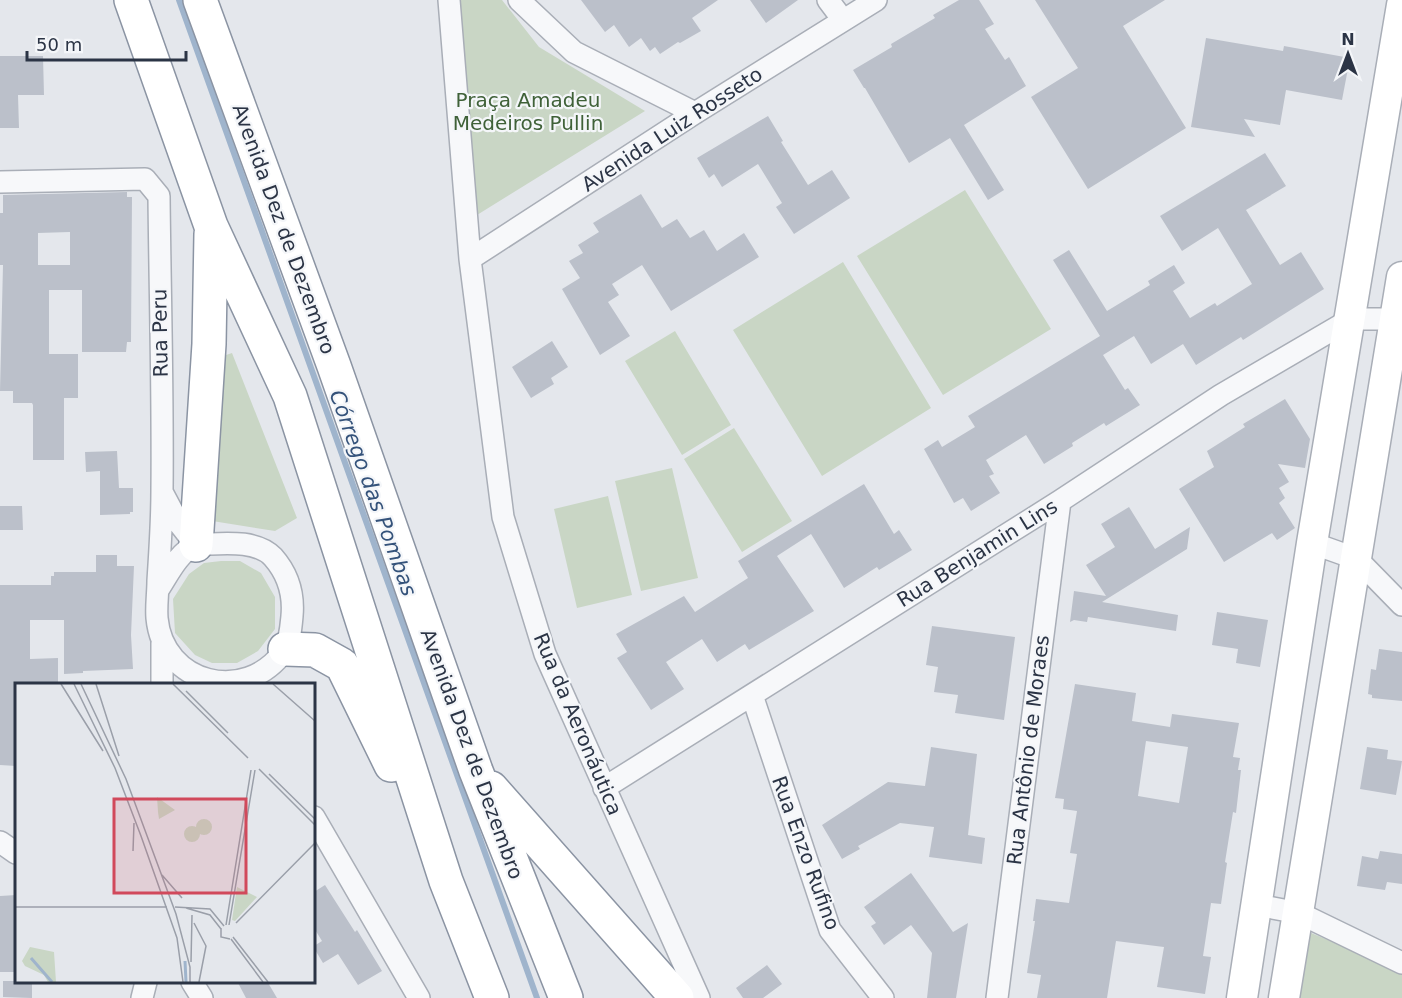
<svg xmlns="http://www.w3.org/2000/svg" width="1402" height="998" font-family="'DejaVu Sans',sans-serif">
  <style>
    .green { fill: #c9d6c5 }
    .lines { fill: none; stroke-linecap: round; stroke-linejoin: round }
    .stream { stroke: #9fb4cc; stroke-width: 6 }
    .building { fill: #bbc0ca; fill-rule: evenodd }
    .street-casing { stroke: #a9aeb7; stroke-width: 24 }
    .secondary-casing { stroke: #a9aeb7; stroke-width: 33 }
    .highway-casing { stroke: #8b94a3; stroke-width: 36 }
    .street { stroke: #f7f8fa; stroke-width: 21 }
    .secondary { stroke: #fff; stroke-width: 30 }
    .highway { stroke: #fff; stroke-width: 33 }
    .labels { text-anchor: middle; stroke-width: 4.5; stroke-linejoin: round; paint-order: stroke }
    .park-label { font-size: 20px; fill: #3f6138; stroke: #f4f6f9 }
    .street-label { font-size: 20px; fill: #2b3445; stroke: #f4f6f9 }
    .water-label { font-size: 21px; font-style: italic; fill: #34527a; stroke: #f4f6f9 }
    .inset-river { fill: none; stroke: #9fb4cc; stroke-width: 3 }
    .inset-road { fill: none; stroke: #9a9fa9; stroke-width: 1.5 }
    .view { fill: #d1495b; fill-opacity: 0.15; stroke: #d1495b; stroke-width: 3 }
    .inset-edge { fill: none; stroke: #2b3445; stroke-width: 3 }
  </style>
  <rect width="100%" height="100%" fill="#e4e7ec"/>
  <path class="green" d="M460,0H502L539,47L645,111L477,215Z
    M965,190L1051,329L943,395L857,256Z
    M843,262L931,408L822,476L733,330Z
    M675,331L731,425L682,455L625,361Z
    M232,353L297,518L275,531L206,520L220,357Z
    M734,428L792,521L742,552L684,459Z
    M672,468L698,578L641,591L615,481Z
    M608,496L632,595L577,608L554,509Z
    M221,561H240L261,573L275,597V629L258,651L237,663H212L195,655L175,633L173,599L189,574L204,563Z
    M1304,930L1402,971V998H1294Z"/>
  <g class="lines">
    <path class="stream" d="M179,0L537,998"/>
  </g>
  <path class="building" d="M581,0H718L692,18L701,31L680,43L678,42L660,54L655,47L650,51L641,38L629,47L614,25L605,32Z
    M750,0H798L766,23Z
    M959,0H979L994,24L985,29L1005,60L1009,57L1026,86L964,125L1004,190L988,200L950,138L909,163L865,88H864L853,70L892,47L891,44L935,18L933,15Z
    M1035,0H1165L1123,26L1186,128L1088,189L1031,97L1078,68Z
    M1206,38L1283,51L1284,46L1350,58L1342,100L1286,90L1280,125L1244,119L1255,137L1191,127Z
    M0,56H43L44,95H18L19,128H0Z
    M768,116L783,141L781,142L808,185L832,170L850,198L794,234L776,207L782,203L758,164L722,187L714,174L709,178L697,158Z
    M1265,153L1286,186L1246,210L1280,265L1301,252L1324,289L1243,340L1241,337L1196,365L1183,344L1151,364L1134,336L1103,355L1125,390L1128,388L1140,405L1106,426L1104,423L1072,443L1073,446L1044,464L1026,435L986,460L994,474L989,476L1000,493L971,511L963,498L954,503L924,449L938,440L942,447L975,427L968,416L1100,336L1053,260L1069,250L1107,311L1150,285L1148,281L1174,265L1185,283L1173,291L1190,318L1215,303L1217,306L1252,284L1218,228L1182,251L1160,216Z
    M127,192V197H132L131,342H127L126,352H82V290H49V354H78V398H64V460H33V405L32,403H13V391H0L3,265H0V213H3V195ZM70,232V265H38V233Z
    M641,194L662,228L677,219L690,238L704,230L717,251L744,233L759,257L671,311L642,265L612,284L619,295L608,302L630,336L600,355L562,289L580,278L569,261L583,253L578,245L599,232L593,223Z
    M552,341L568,367L551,378L554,384L531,398L512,367Z
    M1285,399L1310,439L1305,468L1278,464L1289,482L1279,488L1285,498L1279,503L1295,528L1277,540L1272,533L1224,562L1179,489L1214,467L1207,451L1245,427L1243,424Z
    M117,451L119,488H133V512H130V514L100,515V471L86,472L85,452Z
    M864,484L894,534L899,530L912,550L879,570L877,567L844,588L811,534L777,556L814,611L749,650L745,644L717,662L702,639L666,662L684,689L651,710L617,658L627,652L616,634L684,596L695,612L748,578L738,561Z
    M0,506H22L23,530H0Z
    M1129,507L1155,549L1190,527L1187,549L1102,602L1178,615L1176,631L1088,617L1087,622L1074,620L1070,622L1074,591L1106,596L1086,565L1115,547L1101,524Z
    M96,555H117V566H134L131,635L133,669L83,671V673L64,674V620H30V659L58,658V684H16V766L0,765V585H51V576H54V572H96Z
    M1217,612L1268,620L1260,667L1236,663L1238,649L1212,645Z
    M932,626L1015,637L1004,720L955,713L958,695L934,692L938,667L926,665Z
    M1379,649L1402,652V701L1372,698V695L1368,694L1371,669L1376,670Z
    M1075,684L1136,693L1132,721L1170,727L1172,714L1239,723L1233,757L1240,758L1238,770H1241L1236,813L1233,812L1225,862L1227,863L1221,904L1211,903L1203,956L1211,957L1205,994L1157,987L1164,947L1116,941L1107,998H1037L1041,975L1027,973L1035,921H1033L1036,899L1069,903L1077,854L1070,853L1077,811L1063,809L1064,799L1055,798ZM1146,741L1188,747L1179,803L1138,796Z
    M931,747L977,754L968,835L985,838L982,864L929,857L934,827L900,823L858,846L860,849L842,859L822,825L888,782L925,786Z
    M1367,747L1388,750L1387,759L1402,761L1396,795L1360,789Z
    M1380,851L1402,854V884L1387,882L1385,890L1357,886L1362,856L1378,859Z
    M911,873L953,932L968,923L956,998H927L932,953L911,925L884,945L871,926L876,923L864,907Z
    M325,885L355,932L357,930L382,971L358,985L338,954L323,963L314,948V946L322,941L314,928V892Z
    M16,895V972H0V896Z
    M767,965L782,984L763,998H743L736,988Z
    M3,981H32V998L3,997Z
    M237,981H267L277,998H246Z"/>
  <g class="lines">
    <g class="street-casing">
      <path id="street" d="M449,0L470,259L503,517L545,654L699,998
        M519,0L574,52L695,113
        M828,0L843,20
        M0,182L145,179L159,196C160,294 163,393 162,491C162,521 160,551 158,581C158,593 156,606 157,618C163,684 245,705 284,651C290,641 291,627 292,616C294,594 288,574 273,557C258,541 229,543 208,544C205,544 198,544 195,545C178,553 168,575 158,590
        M470,259L695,113L876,0
        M162,492L178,522L196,545
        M1312,543L1357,559L1402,605
        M162,643V684
        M752,695L830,930L883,998
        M604,788L1060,501L1221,395L1351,319H1395L1402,321
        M314,817L419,998
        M0,842L16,853
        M1257,905L1299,913L1402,963
        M192,982L202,998
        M142,998L146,982
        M997,998L1060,501"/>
    </g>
    <g class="secondary-casing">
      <path id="secondary" d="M1242,998L1312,543L1402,5
        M1284,998L1402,277"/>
    </g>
    <g class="highway-casing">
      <path id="highway" d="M131,0L211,226L290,396L446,881L492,998
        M200,0L334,366L476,771L566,998
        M196,545L209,344L211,234
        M285,649L315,650L342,665L391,765
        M491,788L677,998"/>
    </g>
    <use href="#street" class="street"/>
    <use href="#secondary" class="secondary"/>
    <use href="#highway" class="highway"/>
  </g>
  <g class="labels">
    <g class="park-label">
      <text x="528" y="107">Praça Amadeu<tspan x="528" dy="23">Medeiros Pullin</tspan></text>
    </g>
    <g class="street-label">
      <text transform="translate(672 129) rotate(-33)" y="7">Avenida Luiz Rosseto</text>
      <text transform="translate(284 229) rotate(70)" y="7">Avenida Dez de Dezembro</text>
      <text transform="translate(160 333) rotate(-91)" y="7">Rua Peru</text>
      <text transform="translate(977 553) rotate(-32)" y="7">Rua Benjamin Lins</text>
      <text transform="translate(578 724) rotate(67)" y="7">Rua da Aeronáutica</text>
      <text transform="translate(1028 750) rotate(-83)" y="7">Rua Antônio de Moraes</text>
      <text transform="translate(472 754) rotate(70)" y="7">Avenida Dez de Dezembro</text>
      <text transform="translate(806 853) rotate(70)" y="7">Rua Enzo Rufino</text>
    </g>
    <g class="water-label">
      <text transform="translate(373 493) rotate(70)" y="7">Córrego das Pombas</text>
    </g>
  </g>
  <g transform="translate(15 683)">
    <rect width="300" height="300" fill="#e4e7ec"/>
    <path d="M142,114L160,127L144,136L143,129ZM181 144a8 8 0 1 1 16 0a8 8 0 1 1-16 0ZM169 151a8 8 0 1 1 16 0a8 8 0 1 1-16 0ZM222,204L242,214L220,238L217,237ZM15,264L39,269L41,299H33L29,292L10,283L7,278Z" fill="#c9d6c5"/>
    <path class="inset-river" d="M16,275L37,299M170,278L171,299"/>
    <path class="inset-road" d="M46,1L88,68M59,1L100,85L126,153L162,255L168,299M66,1L111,96L161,231L175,284V299M81,1L104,73M158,1L233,75M258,1L300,38M171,8L213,50M244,86L300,142M254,91L300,136M118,168L119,140M147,192L167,215M0,224H152M160,224L195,226L209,243M171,225L195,232L206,246M179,240L191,263L184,299M221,240L300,160M211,242L236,87M214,242L240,87M206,245V254L215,256M218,254L253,299M216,256L248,299M176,279L177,232"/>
    <path class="view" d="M99,116H231V210H99Z"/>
    <rect width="300" height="300" class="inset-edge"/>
  </g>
  <g transform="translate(1348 54)" stroke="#f4f6f9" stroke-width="4.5" paint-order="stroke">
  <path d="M0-4.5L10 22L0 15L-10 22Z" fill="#2b3445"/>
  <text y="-9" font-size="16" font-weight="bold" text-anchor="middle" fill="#2b3445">N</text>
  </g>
  <path d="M27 51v9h159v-9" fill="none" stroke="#2b3445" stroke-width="3"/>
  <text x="36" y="51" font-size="18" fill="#2b3445" stroke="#f4f6f9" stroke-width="4.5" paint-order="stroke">50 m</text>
</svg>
